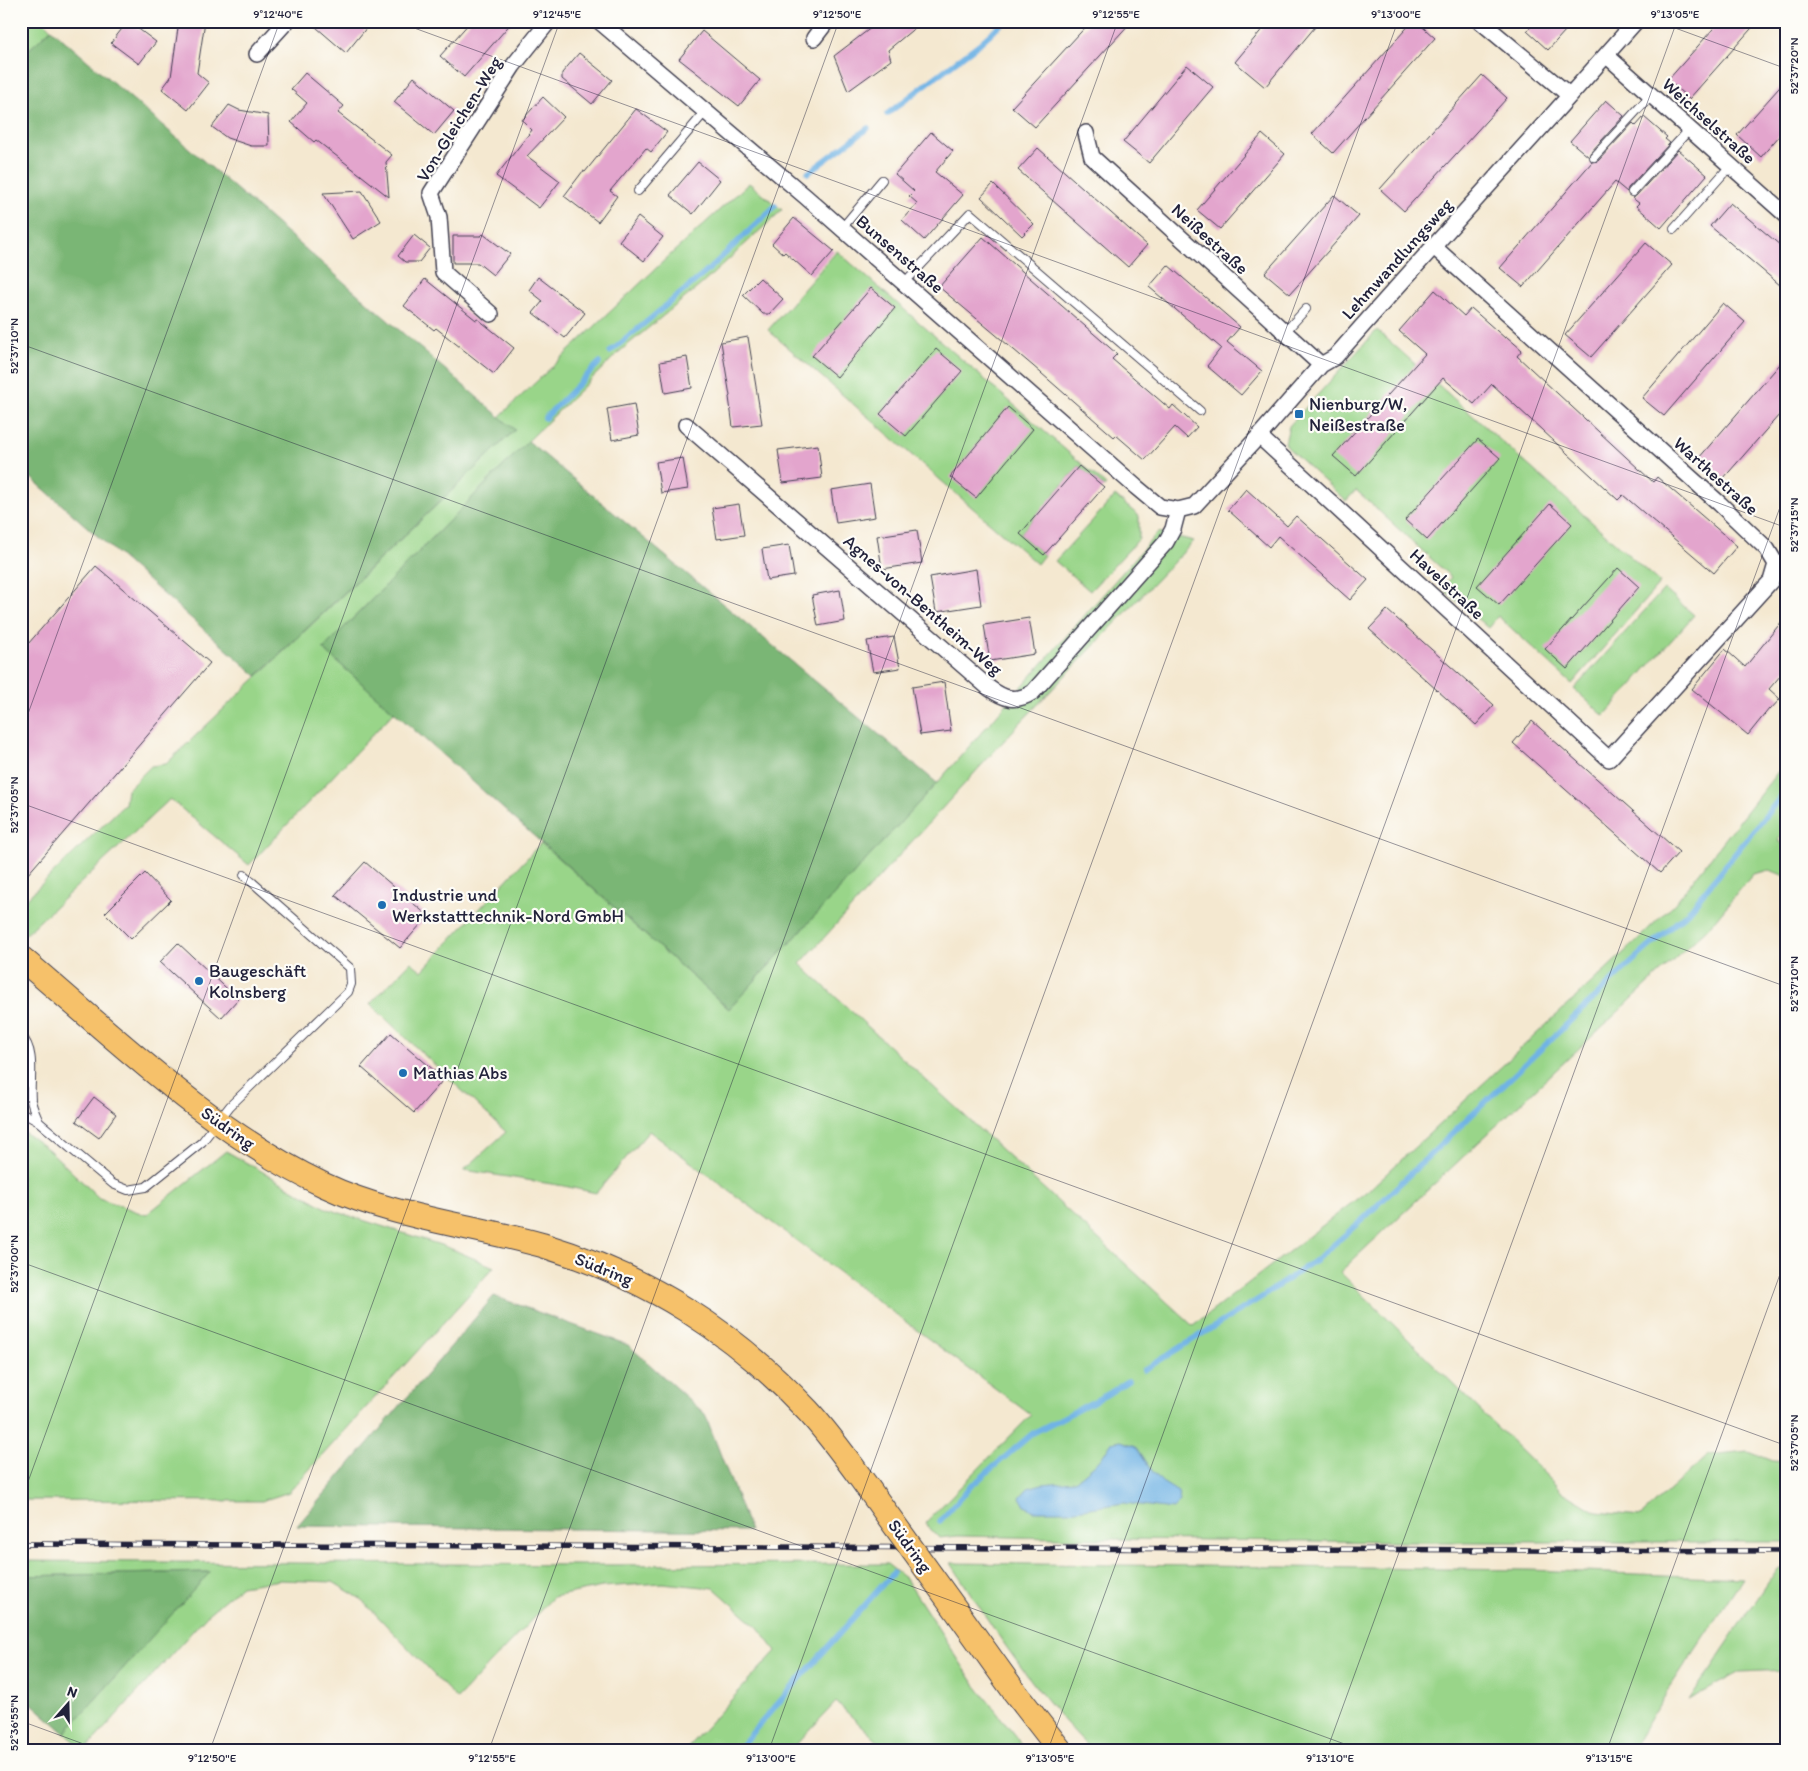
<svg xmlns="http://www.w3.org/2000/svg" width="1808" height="1771" font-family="Itim,sans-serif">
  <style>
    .green { fill: #99d589; stroke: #5e7c62 }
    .forest { fill: #7ab675; stroke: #4e6c58 }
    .water { fill: #70b3e5; stroke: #496a90 }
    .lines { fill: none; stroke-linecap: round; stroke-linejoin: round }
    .stream { stroke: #70b3e5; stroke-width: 5.5 }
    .building { fill: #e3a5cd }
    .lane-casing { stroke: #424051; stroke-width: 10 }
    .street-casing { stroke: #424051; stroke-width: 18 }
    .primary-casing { stroke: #424051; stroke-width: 26 }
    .lane { stroke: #fff; stroke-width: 8 }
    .street { stroke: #fff; stroke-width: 15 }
    .primary { stroke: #f6c16b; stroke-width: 24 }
    .rail-casing { stroke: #22223b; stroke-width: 5.5 }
    .rail { stroke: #fdfcf7; stroke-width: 4; stroke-dasharray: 11; stroke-linecap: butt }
    .primary-bridge-casing { stroke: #424051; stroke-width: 26; stroke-linecap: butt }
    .primary-bridge { stroke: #f6c16b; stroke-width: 24 }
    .ticks { fill: none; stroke: #22223b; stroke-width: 1; stroke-opacity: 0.45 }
    .poi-dot { fill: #1f6fb2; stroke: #fdfcf7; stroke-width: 2 }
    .labels { text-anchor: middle; stroke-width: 4.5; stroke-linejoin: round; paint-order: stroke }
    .street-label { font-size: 18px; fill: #22223b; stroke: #fdfcf7 }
    .poi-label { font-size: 18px; fill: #22223b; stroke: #fdfcf7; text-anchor: start }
    .neatline { fill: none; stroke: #22223b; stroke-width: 2 }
    .ticks-label { font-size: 12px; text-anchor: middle; fill: #22223b }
  </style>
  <rect width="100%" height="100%" fill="#fdfcf7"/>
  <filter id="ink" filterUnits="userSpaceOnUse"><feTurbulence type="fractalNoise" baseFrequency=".02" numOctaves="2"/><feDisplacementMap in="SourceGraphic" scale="10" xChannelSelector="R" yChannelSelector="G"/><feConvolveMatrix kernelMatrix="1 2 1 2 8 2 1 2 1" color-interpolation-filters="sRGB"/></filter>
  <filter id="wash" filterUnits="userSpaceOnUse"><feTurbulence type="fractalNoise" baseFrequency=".0096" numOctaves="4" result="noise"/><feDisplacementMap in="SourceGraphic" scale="20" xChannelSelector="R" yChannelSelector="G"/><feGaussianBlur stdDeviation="1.12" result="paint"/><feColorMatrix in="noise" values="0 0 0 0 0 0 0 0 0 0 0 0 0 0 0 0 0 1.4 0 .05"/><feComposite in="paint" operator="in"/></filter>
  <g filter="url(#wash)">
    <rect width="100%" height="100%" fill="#f4e8d0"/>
    <path class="green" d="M21,21H43L51,29L21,57Z
      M749,183L782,210L702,284L619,352L528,441L323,649L394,712L249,865L170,799L25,935L21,932V904L125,804L127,790L151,766L166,764L515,430L499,417L669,256Z
      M837,251L1106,485L1104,487L1079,466L1020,534L1044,555L1037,564L768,330Z
      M1377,330L1660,583L1572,684L1498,616L1488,628L1442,588L1451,577L1356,490L1346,501L1288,448L1285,443L1289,426Z
      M1115,496L1139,516V539L1090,591L1055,561Z
      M1158,532L1194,541L1021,722L800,964L1193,1326L1371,1188L1633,944L1675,903L1787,760V829L1778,840L1787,848V877L1770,870L1753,874L1711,925L1340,1272L1563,1492L1596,1512L1641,1516L1708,1455L1748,1451L1773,1461L1787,1462V1542H1411L1110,1539L958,1536L939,1538L925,1523L1031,1415L649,1131L596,1193L564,1186L464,1170L506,1132L370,1004L411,962L422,971L541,843L729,1009L937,783Z
      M1664,589L1694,615L1604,716L1574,689Z
      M21,1130L49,1150L99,1198L146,1215L226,1151L328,1209L447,1247L494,1267L289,1492L262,1501L21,1500Z
      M21,1561L580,1565L887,1564L906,1579L973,1682L1026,1750H887L836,1702L791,1750H685L776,1651L757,1626L714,1588L662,1583L602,1587L553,1597L457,1699L361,1599L333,1582L280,1580L241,1586L209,1613L85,1750L65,1733L209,1572L21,1576Z
      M951,1563L1529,1570L1743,1578L1653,1714L1632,1750H1092C1036,1695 993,1629 951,1563Z
      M1778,1568H1787V1670L1741,1672L1689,1700Z"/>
    <path class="forest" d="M51,29L515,430L257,676L21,469V57Z
      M528,441L937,783L729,1009L323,649Z
      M494,1296L628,1345L705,1414L750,1531L297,1526Z
      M210,1572L65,1733L21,1694V1576Z"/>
    <path class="water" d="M1121,1441L1136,1446L1153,1472L1162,1482L1178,1492L1180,1501L1173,1509L1124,1503L1069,1511H1034L1025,1506L1020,1497L1028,1488L1042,1484L1075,1481L1100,1460L1111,1443Z"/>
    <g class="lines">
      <path class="stream" d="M887,114L979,44L1005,21
        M808,173L868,128
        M610,352L705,273L775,206
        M545,418L599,363
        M1144,1370L1262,1297L1317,1259L1362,1220L1632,962L1688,912L1787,789
        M940,1521L969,1488L1033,1433L1108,1394L1128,1381
        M737,1750L893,1573"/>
    </g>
    <g id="blocks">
      <path class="building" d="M128,21L156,42L139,64L111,43Z
        M179,21H205L197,73L209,83L188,110L162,89L171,77Z
        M309,21H372L346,53Z
        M471,21H513L464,77L440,56Z
        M880,21H923L888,50L891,60L848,91L834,56Z
        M1091,21H1132L1035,127L1012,107Z
        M1269,21H1320L1265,87L1235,62Z
        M1413,21H1416L1435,38L1333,153L1312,134Z
        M1536,21H1574L1548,50L1527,31Z
        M1720,21H1758L1689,99L1668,80Z
        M702,31L760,80L739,106L679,59Z
        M579,53L612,80L592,104L562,79V73Z
        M1187,65L1213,87L1149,163L1123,142Z
        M305,73L344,106L338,113L392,155L386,162L389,197L316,140L314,142L291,122L307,103L291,89Z
        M1482,75L1507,98L1404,211L1380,189Z
        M414,77L454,111L434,135L394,102Z
        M1787,79V127L1761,157L1737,135Z
        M543,97L564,117L527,156L560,181L539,208L496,176L532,130L522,120Z
        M1606,100L1624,116L1590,153L1589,157L1570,141Z
        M229,105L239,110L268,115L269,146H251L227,138L212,127Z
        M636,109L667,132L651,152L646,148L610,191L617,196L598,222L564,196L583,171L585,172Z
        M1644,117L1667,137L1665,139L1670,143L1628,188L1627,192L1615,182L1523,287L1500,268L1592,162L1598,161L1633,123L1636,126Z
        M931,132L953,151L935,172L963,195L924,240L902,220L917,203L909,196L914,191L895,174Z
        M1262,134L1285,154L1220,229L1197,210Z
        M1038,148L1147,245L1128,267L1018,170Z
        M1678,150L1707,175L1661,228L1636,206L1639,203L1632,198L1636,196Z
        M698,162L720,180L693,214L670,195Z
        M993,184L1034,224L1022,236L981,197Z
        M362,191L381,221L353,239L323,193Z
        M1334,195L1359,216L1290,294L1265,273Z
        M1730,203L1787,251V291L1710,226Z
        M638,217L663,237L644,261L619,241Z
        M794,218L834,251L812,276L785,252L783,254L772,244Z
        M483,234L510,254L493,275L478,263H453V236H481Z
        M414,235L430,248L419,262H405L398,256Z
        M983,237L1117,354L1112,359L1170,409L1173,405L1197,427L1187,438L1175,427L1145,460L1116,435L1114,437L1033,366L939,287Z
        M1646,243L1672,265L1591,357L1565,335Z
        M1168,265L1240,327L1227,342L1262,371L1241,395L1207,366L1221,348L1149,287Z
        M538,277L585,313L565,338L533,313L543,301L529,290Z
        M760,278L783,299L769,314H763L743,295Z
        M425,279L476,320L478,319L514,348L494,374L436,328L434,330L404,306Z
        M871,288L895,308L837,377L812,356Z
        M1435,290L1464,316L1471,308L1505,338L1507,337L1522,350L1517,356L1653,482L1657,477L1737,546L1714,573L1623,495L1618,500L1492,384L1474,404L1443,378L1356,476L1333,456L1425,354L1399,331Z
        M1723,303L1745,322L1664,416L1642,398Z
        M748,337L762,424L733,427L729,397L730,396L721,342Z
        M936,349L962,371L906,436L880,414Z
        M1787,356V406L1722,480L1698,459Z
        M687,357L692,388L665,393L660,362Z
        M634,404L639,435L612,440L607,409Z
        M1008,407L1033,429L976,498L950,477Z
        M1478,439L1500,458L1427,540L1405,520Z
        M818,445L822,478L783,483L778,450Z
        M683,458L688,489L661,493L656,462Z
        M1079,466L1104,487L1044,555L1020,534Z
        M870,484L875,517L836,523L831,490Z
        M1246,489L1287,526L1296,516L1368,580L1350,600L1278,536L1269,547L1228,510Z
        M739,504L744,535L717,539L712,508Z
        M1550,504L1572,524L1499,605L1477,586Z
        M917,530L922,563L882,569L877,536Z
        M789,545L794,576L767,580L762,549Z
        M96,566L210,663L21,882V652Z
        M1618,568L1639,587L1567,669L1545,649Z
        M976,569L981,605L936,612L930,577Z
        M840,590L845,621L818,626L812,595Z
        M1387,610L1494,705L1476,725L1369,629Z
        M1787,615V668L1769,689L1780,699L1770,710L1769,709L1748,735L1692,689L1725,649L1745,667Z
        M1029,618L1035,654L990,661L984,625Z
        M894,637L900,668L873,672L867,641Z
        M944,682L951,731L920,735L912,687Z
        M1532,721L1679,852L1660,873L1513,743Z
        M365,862L428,916L400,948L335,895Z
        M145,873L171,900L131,939L105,913Z
        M178,943L238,999L221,1018L160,962Z
        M391,1033L444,1079L414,1113L361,1067Z
        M94,1097L116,1114L99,1138L76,1121Z"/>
    </g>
  </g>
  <g filter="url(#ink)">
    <use href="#blocks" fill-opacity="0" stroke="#424051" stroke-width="1"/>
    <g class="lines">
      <g class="lane-casing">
        <path id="lane" d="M1594,157L1651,95
          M638,191L705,112
          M1632,192L1690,129
          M842,228L882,180
          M1674,229L1731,165
          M904,283L970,213L1200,411
          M1285,332L1306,309
          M21,1036C37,1051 29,1081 31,1100C32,1107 36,1115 39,1122
          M21,1112L39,1122L113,1184L128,1190L146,1187L202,1142L230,1106L348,992L351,984L350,968L244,875"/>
      </g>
      <g class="street-casing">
        <path id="street" d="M599,21L806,197L1136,487L1160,507L1178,510L1194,506L1259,436L1321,365L1335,357C1434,244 1537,134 1636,21
          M1480,21L1569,95
          M814,38L827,21
          M257,54L287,21
          M1606,55L1787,216
          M1086,133L1092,157L1321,365
          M491,314L443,272L439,217L431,193L513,66L549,21
          M686,425L989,688C1004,699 1016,703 1033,692L1166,542L1173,529L1178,510
          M1259,436L1609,759L1771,581L1776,564L1767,549L1720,504L1433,246"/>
      </g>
      <g class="primary-casing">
        <path id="primary" d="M21,958C116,1038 211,1132 324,1185C392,1217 470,1225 542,1245C648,1277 733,1331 808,1411C830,1435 849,1462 868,1488
          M961,1617L1014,1691L1060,1750"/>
      </g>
      <use href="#lane" class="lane"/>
      <use href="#street" class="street"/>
      <use href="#primary" class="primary"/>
      <g class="rail-casing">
        <path id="rail" d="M21,1544L1787,1551"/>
      </g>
      <use href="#rail" class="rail"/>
      <g class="primary-bridge-casing">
        <path id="primary-bridge" d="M868,1488L961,1617"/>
      </g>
      <use href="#primary-bridge" class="primary-bridge"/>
    </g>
  </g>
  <path class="ticks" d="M395,21L1787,528M1656,21L1787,69M21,344L1787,987M21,733L280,21M21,803L1787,1446M21,1262L1361,1750M21,1501L560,21M21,1721L100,1750M210,1750L839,21M489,1750L1118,21M769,1750L1398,21M1048,1750L1677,21M1327,1750L1787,488M1607,1750L1787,1255"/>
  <g class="poi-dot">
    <rect x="1294" y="409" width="10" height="10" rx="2.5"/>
    <circle cx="382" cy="905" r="5"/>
    <circle cx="199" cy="981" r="5"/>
    <circle cx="403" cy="1073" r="5"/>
  </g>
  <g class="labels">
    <g class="street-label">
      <text transform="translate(459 119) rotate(-58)" y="6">Von-Gleichen-Weg</text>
      <text transform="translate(1709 121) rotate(42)" y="6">Weichselstraße</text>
      <text transform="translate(1210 239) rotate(42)" y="6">Neißestraße</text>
      <text transform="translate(900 254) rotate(41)" y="6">Bunsenstraße</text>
      <text transform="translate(1397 259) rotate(-48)" y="6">Lehmwandlungsweg</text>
      <text transform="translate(1716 476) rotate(42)" y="6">Warthestraße</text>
      <text transform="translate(1447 584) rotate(43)" y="6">Havelstraße</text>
      <text transform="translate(923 605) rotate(41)" y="6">Agnes-von-Bentheim-Weg</text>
      <text transform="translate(228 1128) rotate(35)" y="6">Südring</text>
      <text transform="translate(604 1269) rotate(22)" y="6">Südring</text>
      <text transform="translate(910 1546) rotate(54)" y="6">Südring</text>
    </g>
    <g class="poi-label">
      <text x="1309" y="410">Nienburg/W,<tspan x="1309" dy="21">Neißestraße</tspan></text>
      <text x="392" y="901">Industrie und<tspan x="392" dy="21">Werkstatttechnik-Nord GmbH</tspan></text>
      <text x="209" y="977">Baugeschäft<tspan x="209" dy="21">Kolnsberg</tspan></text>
      <text x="413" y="1079">Mathias Abs</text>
    </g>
  </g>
  <rect width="1808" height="1771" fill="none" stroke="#fdfcf7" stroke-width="55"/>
  <g transform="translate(68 1704) rotate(20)" stroke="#fdfcf7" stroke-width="4" paint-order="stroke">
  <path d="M0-4L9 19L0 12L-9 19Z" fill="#22223b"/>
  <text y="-8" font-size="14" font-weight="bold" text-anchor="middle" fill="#22223b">N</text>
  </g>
  <rect x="28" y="28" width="1752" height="1716" class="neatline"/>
  <g class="ticks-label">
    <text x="278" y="18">9°12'40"E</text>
    <text x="557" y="18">9°12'45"E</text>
    <text x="837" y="18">9°12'50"E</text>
    <text x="1116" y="18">9°12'55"E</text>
    <text x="1396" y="18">9°13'00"E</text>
    <text x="1675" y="18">9°13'05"E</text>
    <text transform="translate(1794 66) rotate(-90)" y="4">52°37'20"N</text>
    <text transform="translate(14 346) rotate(-90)" y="4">52°37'10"N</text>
    <text transform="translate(1794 525) rotate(-90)" y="4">52°37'15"N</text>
    <text transform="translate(14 805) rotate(-90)" y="4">52°37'05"N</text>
    <text transform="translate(1794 984) rotate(-90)" y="4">52°37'10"N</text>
    <text transform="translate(14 1264) rotate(-90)" y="4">52°37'00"N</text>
    <text transform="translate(1794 1443) rotate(-90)" y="4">52°37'05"N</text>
    <text transform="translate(14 1723) rotate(-90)" y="4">52°36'55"N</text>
    <text x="212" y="1762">9°12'50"E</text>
    <text x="492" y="1762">9°12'55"E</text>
    <text x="771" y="1762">9°13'00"E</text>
    <text x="1050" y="1762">9°13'05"E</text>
    <text x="1330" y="1762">9°13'10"E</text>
    <text x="1609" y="1762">9°13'15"E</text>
  </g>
</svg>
